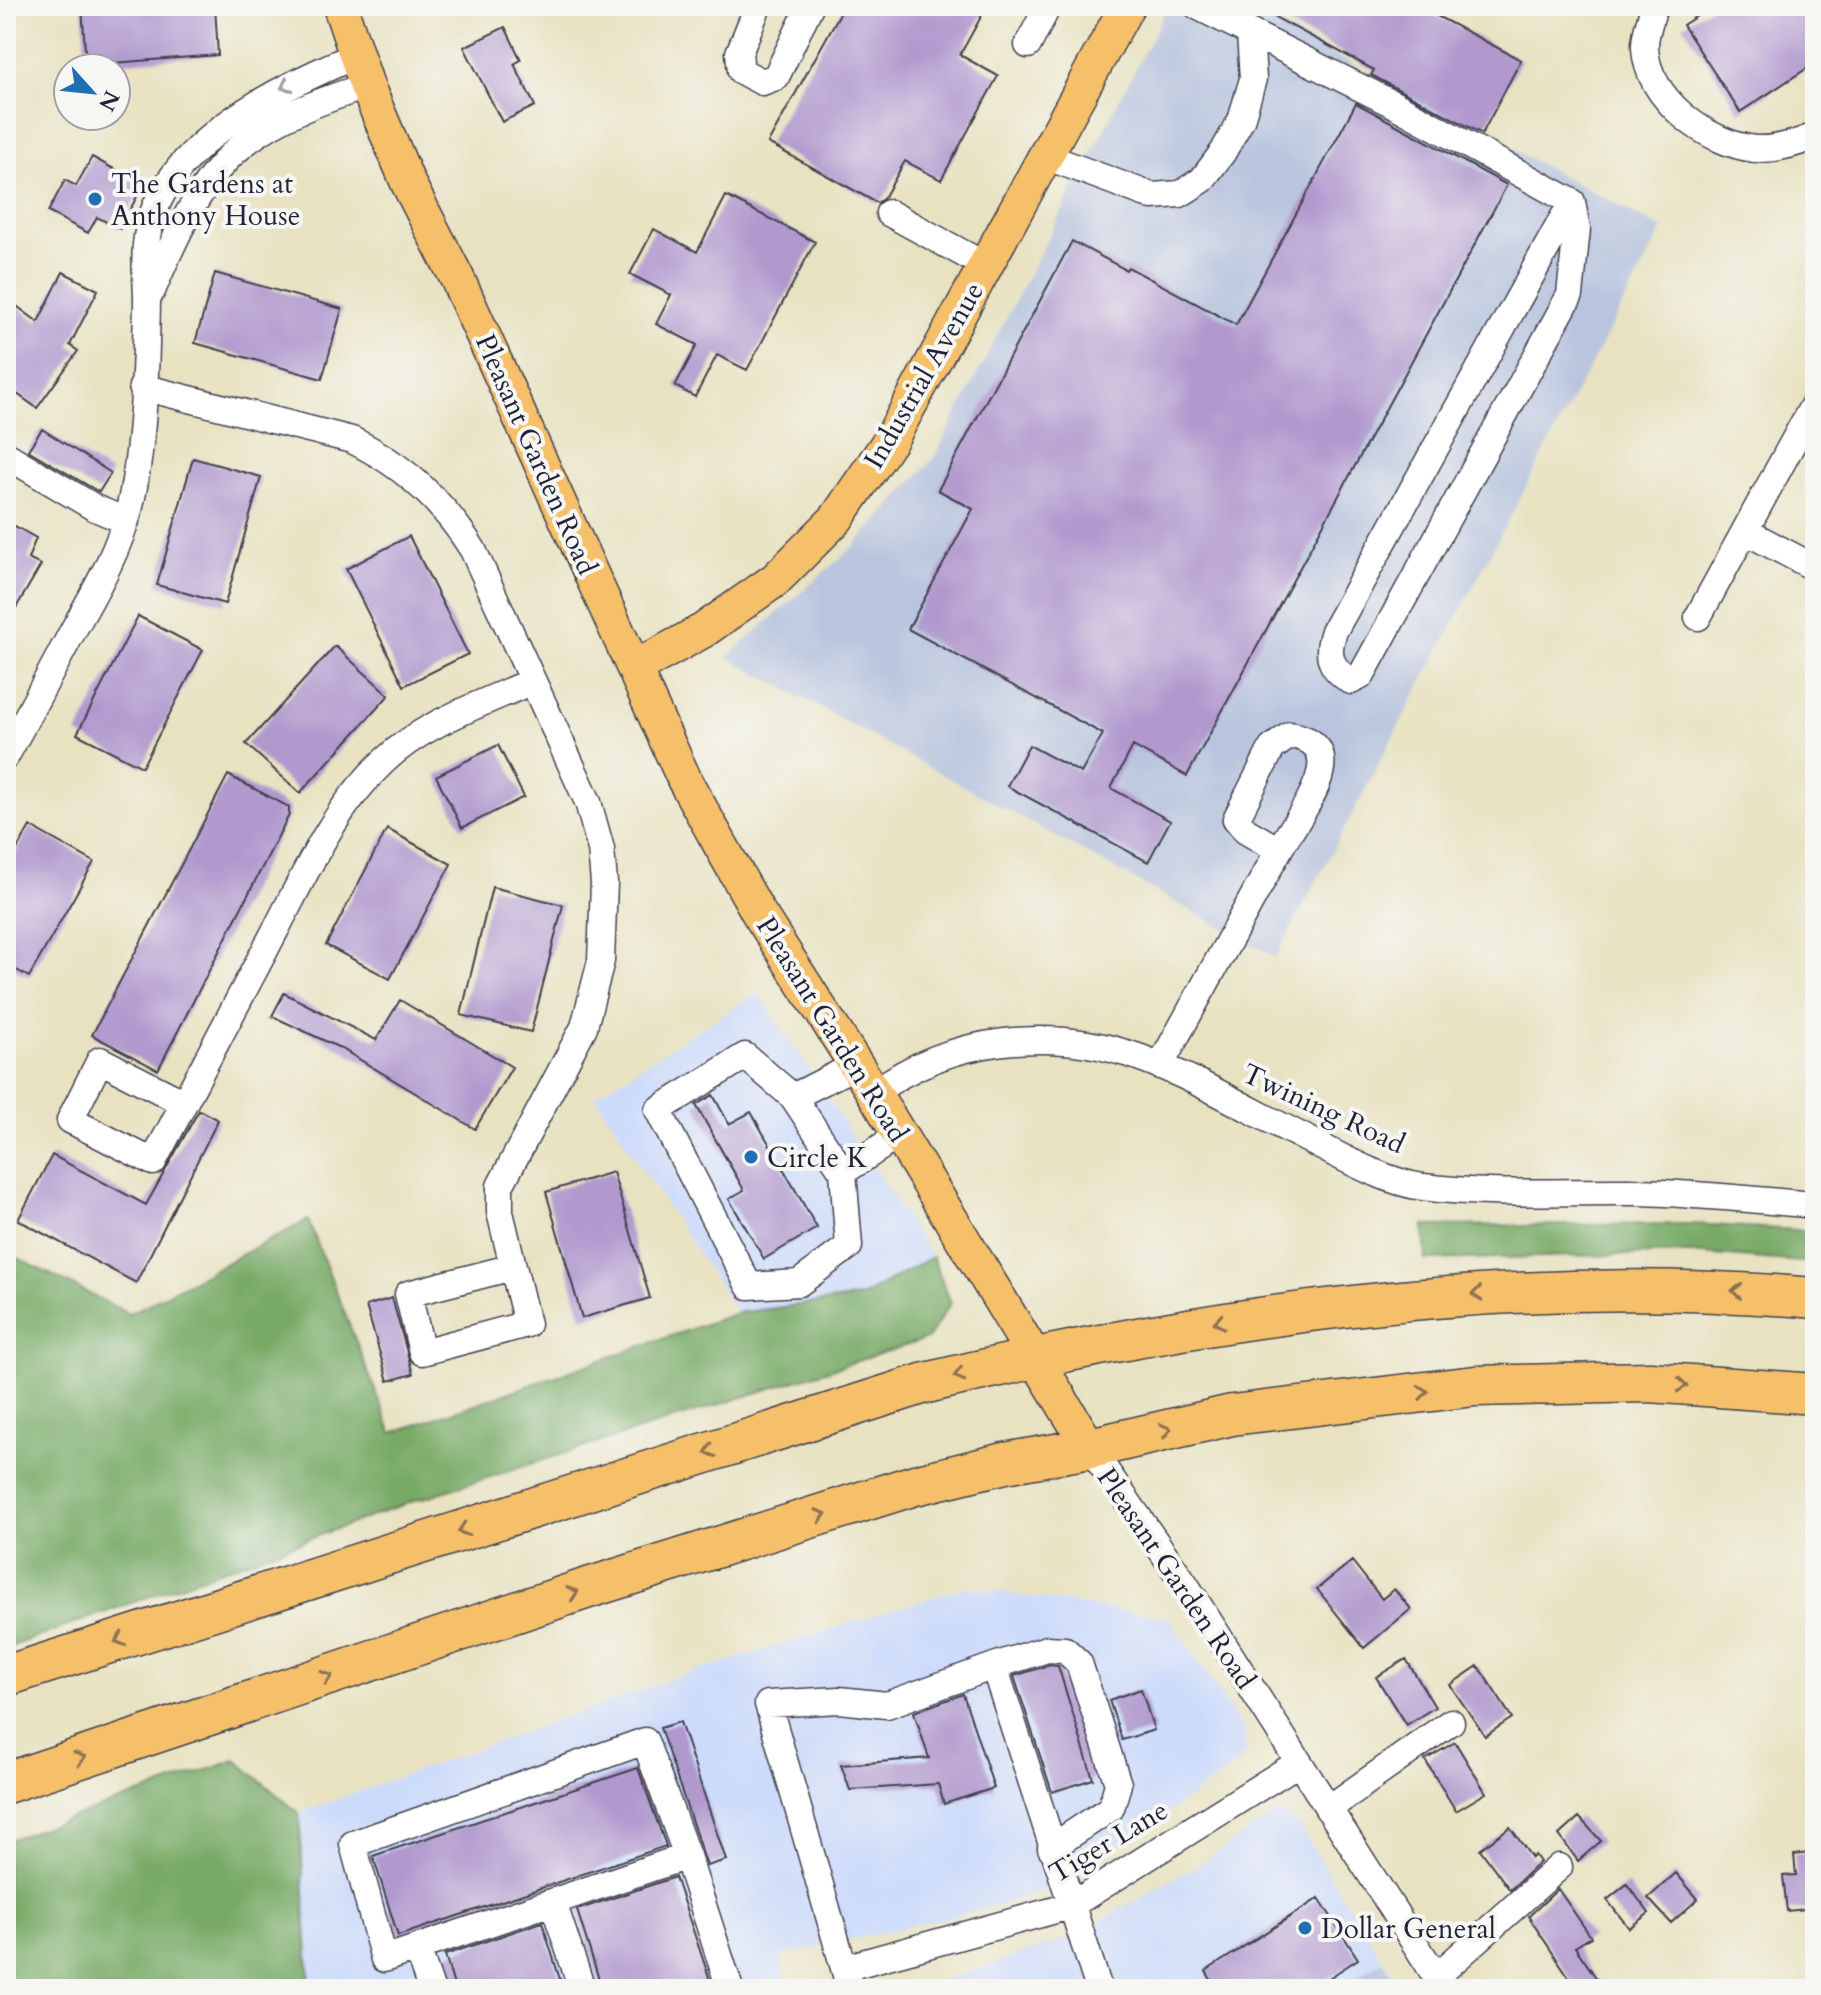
<svg xmlns="http://www.w3.org/2000/svg" width="1821" height="1995" font-family="Cardo,serif">
  <style>
    .built { fill: #cddbfa }
    .industrial { fill: #b9c5de }
    .forest { fill: #78aa66; stroke: #4d6650; stroke-width: 2 }
    .building { fill: #b199ce }
    .lines { fill: none; stroke-linecap: round; stroke-linejoin: round }
    .minor-casing { stroke: #403f4f; stroke-width: 29 }
    .major-casing { stroke: #403f4f; stroke-width: 37 }
    .highway-casing { stroke: #403f4f; stroke-width: 43 }
    .minor { stroke: #fff; stroke-width: 26 }
    .major { stroke: #f6c06b; stroke-width: 34 }
    .highway { stroke: #f6c06b; stroke-width: 40 }
    .oneway { stroke: #9c9ca7 }
    .oneway2 { stroke: #8c7153 }
    .poi-dot { fill: #1f6fb2; stroke: #f6f6f2; stroke-width: 3 }
    .labels { text-anchor: middle; stroke-width: 8; stroke-linejoin: round; paint-order: stroke }
    .poi-label { font-size: 28px; fill: #22223b; stroke: #f6f6f2; text-anchor: start }
    .street-label { font-size: 28px; fill: #22223b; stroke: #f6f6f2 }
  </style>
  <rect width="100%" height="100%" fill="#f6f6f2"/>
  <filter id="ink" filterUnits="userSpaceOnUse"><feTurbulence type="fractalNoise" baseFrequency=".0125" numOctaves="2"/><feDisplacementMap in="SourceGraphic" scale="16" xChannelSelector="R" yChannelSelector="G"/><feConvolveMatrix kernelMatrix="1 2 1 2 8 2 1 2 1" color-interpolation-filters="sRGB"/></filter>
  <filter id="wash" filterUnits="userSpaceOnUse"><feTurbulence type="fractalNoise" baseFrequency=".006" numOctaves="4" result="noise"/><feDisplacementMap in="SourceGraphic" scale="32" xChannelSelector="R" yChannelSelector="G"/><feGaussianBlur stdDeviation="1.8" result="paint"/><feColorMatrix in="noise" values="0 0 0 0 0 0 0 0 0 0 0 0 0 0 0 0 0 1.4 0 .05"/><feComposite in="paint" operator="in"/></filter>
  <g filter="url(#wash)">
    <rect width="100%" height="100%" fill="#e8e2c1"/>
    <path class="built" d="M758,992L932,1257L861,1297L737,1313L595,1096Z
      M966,1587L1169,1618L1244,1730L1246,1749L1241,1762L1109,1854L1044,1890L989,1908L780,1956L786,1989H310L299,1813L687,1674Z
      M1274,1814L1287,1816L1298,1825L1383,1960L1339,1989H900L957,1976L1093,1930L1105,1918L1200,1864Z"/>
    <path class="industrial" d="M1168,6H1242L1663,229L1276,957L727,657L852,548L934,458Z
      M1383,1960L1401,1989H1339Z"/>
    <path class="forest" d="M308,1220L392,1433L737,1313L861,1297L932,1257L951,1303L927,1339L417,1500L6,1648V1252L129,1314Z
      M1693,1224L1815,1231V1263L1690,1253L1426,1260L1424,1226Z
      M236,1760L299,1813L310,1989H6V1841Z"/>
    <g id="blocks">
      <path class="building" d="M82,6H215L218,55L86,65Z
        M844,6H987L960,55L998,76L941,180L905,161L884,198L877,203L768,143Z
        M1254,6H1418L1521,60L1482,134L1371,75L1374,70Z
        M1712,6H1815V63L1740,112L1683,25Z
        M505,27L521,60L514,64L535,106L502,122L464,47Z
        M1356,103L1507,185L1187,776L1133,746L1111,788L1170,821L1148,862L1007,786L1029,745L1081,773L1103,734L908,629L973,509L938,490L1072,241L1126,270L1128,267L1236,325Z
        M92,157L143,185L120,229L97,217L88,233L48,212L65,180L76,186Z
        M726,196L815,242L747,370L717,355L695,397L675,386L697,345L656,324L671,295L630,274L654,229L697,252Z
        M63,272L98,290L70,345L78,351L37,408L6,386V298L38,322Z
        M215,273L342,309L322,379L195,343Z
        M42,429L111,473L99,492L28,450Z
        M193,458L261,477L225,604L157,585Z
        M6,521L36,538L28,559L41,565L6,625Z
        M409,536L468,654L404,686L346,569Z
        M138,616L203,650L142,767L77,734Z
        M335,646L389,695L300,793L246,744Z
        M498,745L524,797L462,828L436,776Z
        M228,775L289,807V815L158,1070L92,1035Z
        M30,826L94,862L29,977L6,964V869Z
        M387,829L451,864L390,979L326,945Z
        M492,887L563,905L531,1032L461,1015Z
        M284,993L376,1040L400,1000L512,1067L475,1129L342,1049L272,1016Z
        M713,1095L729,1124L751,1112L817,1228L764,1259L729,1199L744,1190L696,1105Z
        M199,1110L218,1120L136,1283L18,1220L52,1155L146,1205Z
        M613,1172L650,1298L582,1318L546,1192Z
        M392,1298L413,1374L388,1381L366,1306Z
        M1352,1561L1382,1599L1394,1589L1411,1609L1364,1648L1317,1589Z
        M1406,1659L1435,1707L1406,1725L1376,1677Z
        M1049,1665L1058,1666L1093,1779L1052,1792L1014,1676Z
        M1478,1666L1512,1718L1485,1736L1450,1685Z
        M1141,1689L1154,1730L1122,1740L1109,1700Z
        M963,1694L994,1788L944,1804L938,1784L850,1790L841,1765L929,1758L914,1712Z
        M680,1722L726,1860L707,1866L660,1728Z
        M1455,1742L1486,1793L1456,1811L1425,1760Z
        M638,1768L666,1846L398,1936L373,1856Z
        M1579,1817L1601,1841L1578,1861L1559,1835Z
        M1510,1827L1532,1858L1535,1855L1540,1862L1510,1890L1480,1849Z
        M1815,1852V1908L1787,1911L1783,1876L1796,1875L1794,1855Z
        M1676,1873L1698,1899L1671,1923L1648,1898Z
        M675,1877L713,1989H602L577,1910Z
        M1627,1884L1649,1913L1629,1928L1607,1900Z
        M1558,1889L1591,1937L1575,1947L1604,1989H1577L1530,1919L1529,1916Z
        M1319,1898L1358,1959L1312,1989H1216L1206,1971Z
        M542,1922L563,1989H455L445,1955Z"/>
    </g>
  </g>
  <g filter="url(#ink)">
    <use href="#blocks" fill-opacity="0" stroke="#403f4f" stroke-width="2"/>
    <g class="lines">
      <g class="minor-casing">
        <path id="minor" d="M758,6L739,53L741,71L762,82L776,77L810,6
          M1197,6L1395,105L1572,202
          M1654,6C1651,19 1644,35 1645,48C1647,99 1708,144 1755,149C1774,150 1798,143 1815,136
          M1028,45L1048,6
          M1045,156L1152,196L1180,194L1202,180L1223,152L1241,120L1253,79L1250,34
          M1572,202L1577,229L1570,295L1361,676L1351,681C1329,668 1326,654 1334,631Z
          M889,213L986,266
          M152,291C205,165 234,127 367,86
          M142,387L352,440C404,465 443,501 473,550L588,802L601,849L604,883L601,961L584,1027L500,1186V1212L527,1324L422,1352L408,1294L513,1267
          M6,455L95,508L126,521
          M1745,531L1815,568
          M1698,617L1815,402
          M6,756C29,713 52,670 75,627C97,588 119,550 130,506C144,446 146,363 147,300C147,282 144,263 146,245C155,146 278,88 357,55
          M856,1065L793,1097L745,1056L658,1110L749,1286L799,1283L849,1246L843,1172L899,1135
          M1160,1066L1279,850C1297,817 1358,745 1290,735L1272,748L1236,819L1246,831L1279,850
          M874,1093C948,1037 1051,1026 1138,1057C1194,1077 1247,1109 1301,1136C1336,1154 1384,1182 1423,1187C1493,1196 1564,1191 1634,1192C1694,1193 1755,1200 1815,1205
          M793,1097L843,1172
          M184,1103L100,1060L70,1120L153,1162C194,1085 234,1008 275,931C306,872 334,808 383,762C423,723 482,704 532,681
          M1090,1448L1185,1584L1444,1989
          M994,1666L1047,1649L1065,1650L1079,1663L1118,1784L1111,1808L1051,1848
          M645,1741L687,1856L384,1959L353,1844Z
          M1328,1809L1451,1722
          M687,1856L730,1989
          M553,1902L582,1989
          M417,1948L431,1989
          M844,1968L1070,1906L1298,1763
          M1437,1976L1559,1867
          M850,1989L768,1704L839,1700L887,1705L994,1666L1099,1989"/>
      </g>
      <g class="major-casing">
        <path id="major" d="M340,6L367,86L408,183L457,278L685,781L758,912L874,1093L1090,1448
          M635,668L704,630L775,580L836,519L891,439L1127,6"/>
      </g>
      <g class="highway-casing">
        <path id="highway" d="M6,1676L922,1384C1214,1313 1514,1272 1815,1298
          M6,1783L585,1589L915,1485L1005,1463L1090,1448L1232,1415L1475,1386L1650,1382L1815,1394"/>
      </g>
      <use href="#minor" class="minor"/>
      <use href="#major" class="major"/>
      <use href="#highway" class="highway"/>
    </g>
    <defs><path id="oneway-chevron" d="M-2-3.5L2.5 0L-2 3.5" fill="none" stroke-width="1.6" stroke-linecap="round" stroke-linejoin="round" transform="scale(2)"/></defs>
    <use class="oneway" href="#oneway-chevron" transform="translate(286 86) rotate(153)"/>
    <g class="oneway2">
      <use href="#oneway-chevron" transform="translate(1737 1291) rotate(-175)"/>
      <use href="#oneway-chevron" transform="translate(1477 1294) rotate(175)"/>
      <use href="#oneway-chevron" transform="translate(1219 1322) rotate(171)"/>
      <use href="#oneway-chevron" transform="translate(959 1375) rotate(166)"/>
      <use href="#oneway-chevron" transform="translate(1682 1385) rotate(4)"/>
      <use href="#oneway-chevron" transform="translate(1423 1392) rotate(-7)"/>
      <use href="#oneway-chevron" transform="translate(1166 1430) rotate(-13)"/>
      <use href="#oneway-chevron" transform="translate(710 1451) rotate(162)"/>
      <use href="#oneway-chevron" transform="translate(821 1515) rotate(-17)"/>
      <use href="#oneway-chevron" transform="translate(463 1530) rotate(162)"/>
      <use href="#oneway-chevron" transform="translate(573 1593) rotate(-19)"/>
      <use href="#oneway-chevron" transform="translate(120 1640) rotate(162)"/>
      <use href="#oneway-chevron" transform="translate(327 1677) rotate(-18)"/>
      <use href="#oneway-chevron" transform="translate(80 1758) rotate(-18)"/>
    </g>
  </g>
  <g class="poi-dot">
    <circle cx="95" cy="199" r="8"/>
    <circle cx="751" cy="1157" r="8"/>
    <circle cx="1305" cy="1928" r="8"/>
  </g>
  <g class="labels">
    <g class="poi-label">
      <text x="111" y="193">The Gardens at<tspan x="111" dy="32">Anthony House</tspan></text>
      <text x="767" y="1167">Circle K</text>
      <text x="1321" y="1938">Dollar General</text>
    </g>
    <g class="street-label">
      <text transform="translate(923 375) rotate(-60)" y="10">Industrial Avenue</text>
      <text transform="translate(537 454) rotate(66)" y="10">Pleasant Garden Road</text>
      <text transform="translate(833 1029) rotate(58)" y="10">Pleasant Garden Road</text>
      <text transform="translate(1324 1108) rotate(25)" y="10">Twining Road</text>
      <text transform="translate(1177 1578) rotate(56)" y="10">Pleasant Garden Road</text>
      <text transform="translate(1108 1841) rotate(-31)" y="10">Tiger Lane</text>
    </g>
  </g>
  <rect width="1821" height="1995" fill="none" stroke="#f6f6f2" stroke-width="32"/>
  <g transform="translate(92 92) rotate(117)"><circle r="38" fill="#f6f6f2" stroke="#a1a1a9" stroke-width="2"/>
  <path d="M0-6L14 30L0 20L-14 30Z" fill="#1f6fb2"/>
  <text y="-12" font-size="22" font-weight="bold" text-anchor="middle" fill="#22223b">N</text>
  </g>
</svg>
